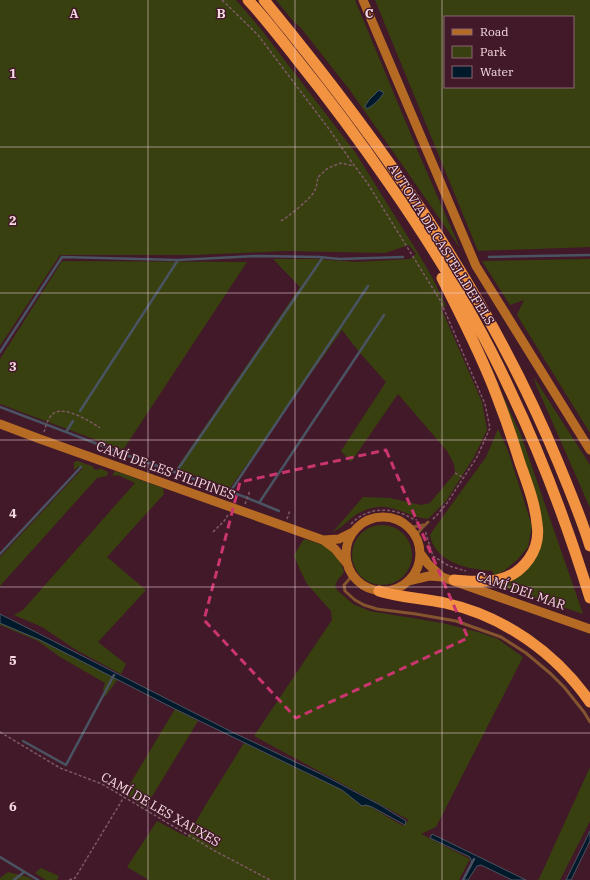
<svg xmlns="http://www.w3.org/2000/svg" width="590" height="880" font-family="'IBM Plex Serif',serif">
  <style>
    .green { fill: #38400f; fill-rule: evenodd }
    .water { fill: #00192b; stroke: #4a5362 }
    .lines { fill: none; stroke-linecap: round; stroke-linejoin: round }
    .stream { stroke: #4a5362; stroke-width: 2.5 }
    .path { stroke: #7e5966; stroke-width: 1.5; stroke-dasharray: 3 2; stroke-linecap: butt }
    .lane { stroke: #83542d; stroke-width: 3 }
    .secondary { stroke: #b66b25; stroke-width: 9 }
    .highway { stroke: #f19341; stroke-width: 11 }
    .marked { fill: none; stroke: #ca356f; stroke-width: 3; stroke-dasharray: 8 5; stroke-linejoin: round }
    .grid { fill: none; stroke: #f6d9e1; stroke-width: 1; stroke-opacity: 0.55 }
    .labels { text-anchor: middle; stroke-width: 3; stroke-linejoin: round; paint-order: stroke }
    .street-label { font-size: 13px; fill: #f6d9e1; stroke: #421929 }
    .grid-label { font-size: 13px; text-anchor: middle; font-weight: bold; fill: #f6d9e1; stroke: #421929; stroke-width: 3; stroke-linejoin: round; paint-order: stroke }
  </style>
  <rect width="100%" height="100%" fill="#421929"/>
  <path class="green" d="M0,0H236L260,28L355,152L418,253L432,277L446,306L441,308L482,402L487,430L474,457L446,501L428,519C402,516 390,498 361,512C351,516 344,527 333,532L363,497L390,498L421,505L430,503L455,473L454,464L447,451L398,394L351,462L341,451L386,382L360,353L342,330L230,488L176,469L300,287L273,259H316L356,262L410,259L416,254L409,245L385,253L286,251L194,255H60L0,346Z
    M276,0H355L419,154L460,248L394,153L349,89L301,28L294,22Z
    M375,0H590V247L478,251ZM445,17H573V87H445Z
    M590,259V433L517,315L524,300L510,305L482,261Z
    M62,261L247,262L123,450L0,404V359Z
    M487,361L521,435L583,614L500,586L515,578L540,547Z
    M533,376L590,465V508L537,387Z
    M498,429L508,451L532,526L528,547L517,560L504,571L494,575L492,571C468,569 435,563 430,535L436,526L486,457Z
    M78,461L94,467L93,469L99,470L100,468L108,472L107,476L97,478L0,586V557L83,468L78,467L74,470V462Z
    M115,471L163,488L164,494L107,557L146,590L98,642L126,664L121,674L78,651L42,627L14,615L23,610L135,483L118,475L112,476Z
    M352 555a30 30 0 1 1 60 0a30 30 0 1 1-60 0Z
    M304,539C311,541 323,544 328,548C334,553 342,563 344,572L337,581L335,587L338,591L353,604L370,611L442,623L478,632L498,639L523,657L436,827L421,834L470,859L459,880H149L127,867L157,821L187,837L205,806L244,743L342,790L403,826L409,820L254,736L332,620L331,611L307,584L300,570L294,555Z
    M0,618L118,679L105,697L103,689L105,683L60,657L38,641L0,625Z
    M175,709L198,721L145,808L124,794Z
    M590,767V821L560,880H537L539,879Z
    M41,868L59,876L57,880H46L35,873Z
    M8,872L28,877L33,880H20L19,879L18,880H0V878Z"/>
  <path class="water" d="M379,90L384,93C379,100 374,105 367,109L365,106L369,100Z
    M0,614L232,732L323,775L380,805L406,821L405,825L372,807L366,805L362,806L342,790L175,709L40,640L2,624L0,623Z
    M590,831V841L571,880H566Z
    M432,834L526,880H512L481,865L477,866L468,880H463L472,863L470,857L430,838Z"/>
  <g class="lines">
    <path class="stream" d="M489,257L590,255
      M0,352L62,257L178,260L258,256L319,257L340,259L403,257
      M0,407L129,456L245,497L279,511
      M80,411L178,260
      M66,432L73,421
      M176,472L323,257
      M230,492L368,286
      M259,503L384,315
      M0,554L81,467
      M23,741L66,765L114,675
      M0,857L38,880
      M14,880L24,872
      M463,880L474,859"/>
    <path class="path" d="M222,0L258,35L329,129L351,161L368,184L440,300L485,404L490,428L477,457L447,503L437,515L432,520
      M281,221C288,217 310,199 314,192C317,187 317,182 318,177L328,168L341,163L354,166
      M44,432C46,426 48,417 54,413C65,406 90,421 100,428
      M122,460L128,448
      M455,473L464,478
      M245,504L249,494V490
      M287,519L290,510
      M351,524C365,509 385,507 403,514C408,516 412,519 417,520
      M213,532L226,519L228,514
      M426,532V534L433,556L449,566L466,571
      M0,732L60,768L102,784L215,851L270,880
      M69,880L75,878L124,797"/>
    <path class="lane" d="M408,528L423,525
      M415,537L421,529L428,522
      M353,575L344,585L345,591L355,600L364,605L377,609L416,614L456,621L501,637L526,653L551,674L564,687L584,712L590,722"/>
    <path class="secondary" d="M363,0L476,266L590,450
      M0,424L40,439L323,540L335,549L348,565
      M346 554a37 37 0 1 1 74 0a37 37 0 1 1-74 0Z
      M323,540L339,539L353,532
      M420,553L428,564L442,577
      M408,581L429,576L442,577L590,629"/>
    <path class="highway" d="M248,0C265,18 280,38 295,57C328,98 360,141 390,185C435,250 477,318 510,390C542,457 568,527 590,598
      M264,0C380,141 488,292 558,462C569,489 581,517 590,546
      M442,278C461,316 481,354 496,394C505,417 513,440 520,463C527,483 535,503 537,524C539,536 536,549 529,559C510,586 482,582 454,580
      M379,591C401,598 423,598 445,603C504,616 556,653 590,702"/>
  </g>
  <path class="marked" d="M386,450L468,638L296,718L204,620L240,482Z"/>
  <path class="grid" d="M148,0V880M295,0V880M442,0V880M0,147H590M0,293H590M0,440H590M0,587H590M0,733H590"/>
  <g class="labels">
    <g class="street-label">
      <text transform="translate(442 244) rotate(58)" y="5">AUTOVIA DE CASTELLDEFELS</text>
      <text transform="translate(166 470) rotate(20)" y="5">CAMÍ DE LES FILIPINES</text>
      <text transform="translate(521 590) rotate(19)" y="5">CAMÍ DEL MAR</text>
      <text transform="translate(161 809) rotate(30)" y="5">CAMÍ DE LES XAUXES</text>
    </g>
  </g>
  <g class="grid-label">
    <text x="74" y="18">A</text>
    <text x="221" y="18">B</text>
    <text x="369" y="18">C</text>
    <text x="13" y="78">1</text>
    <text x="13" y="225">2</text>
    <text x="13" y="371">3</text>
    <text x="13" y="518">4</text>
    <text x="13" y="665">5</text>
    <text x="13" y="811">6</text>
  </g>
  <rect x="444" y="16" width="130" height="72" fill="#421929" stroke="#8a6673"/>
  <rect x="452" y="29" width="20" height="6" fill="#b66b25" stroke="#8a6673"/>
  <text x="480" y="36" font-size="12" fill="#f6d9e1">Road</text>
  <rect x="452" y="46" width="20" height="12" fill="#38400f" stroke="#8a6673"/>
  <text x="480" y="56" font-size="12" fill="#f6d9e1">Park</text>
  <rect x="452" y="66" width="20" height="12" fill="#00192b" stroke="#8a6673"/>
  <text x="480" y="76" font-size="12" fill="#f6d9e1">Water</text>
</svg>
